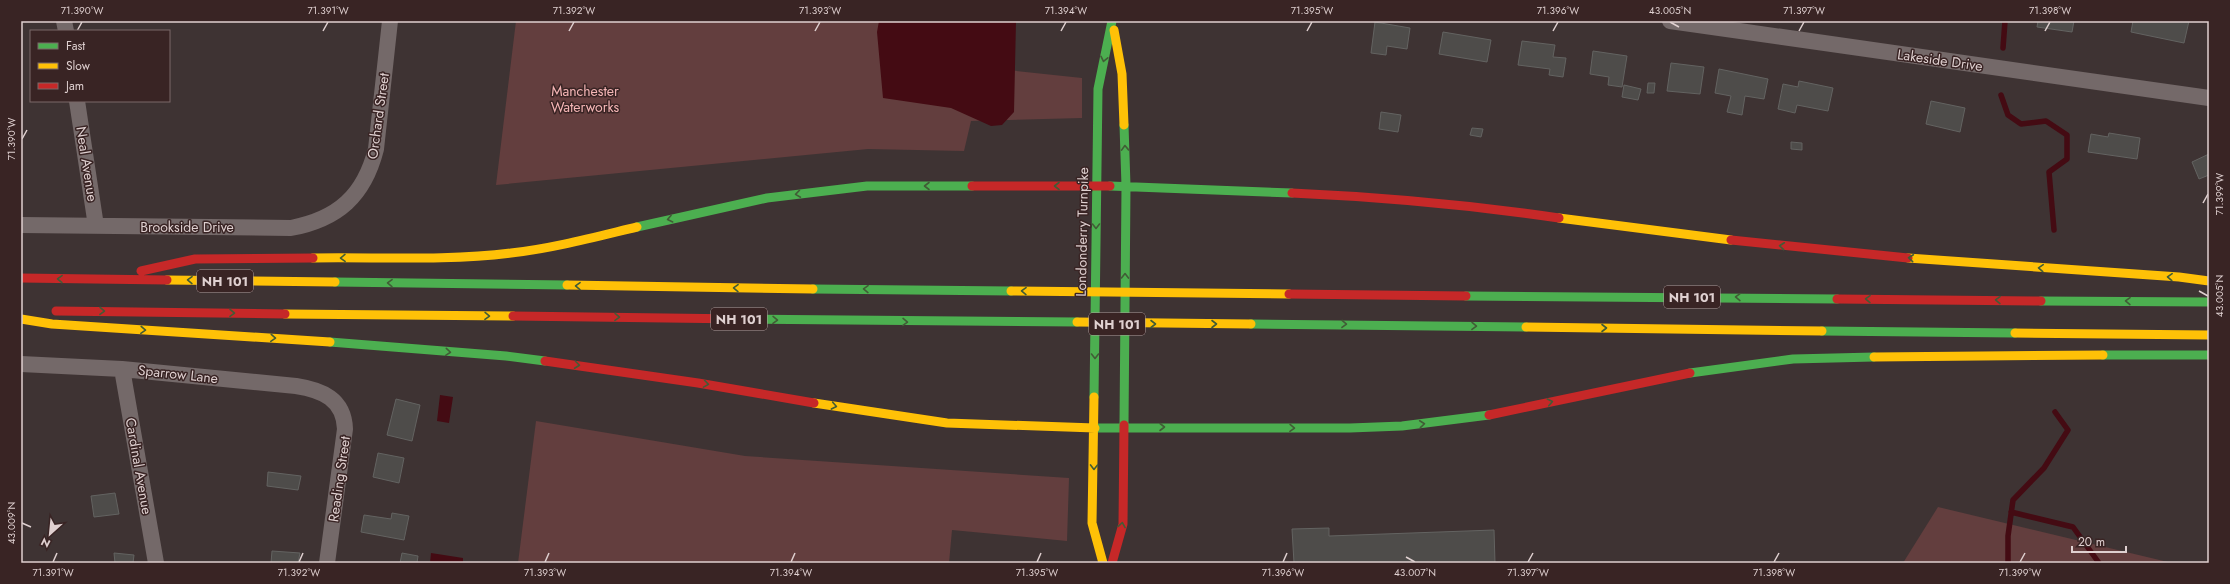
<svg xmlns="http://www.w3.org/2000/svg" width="2230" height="584" font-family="Jost,sans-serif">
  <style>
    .green { fill: #633e3e }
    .water { fill: #440b13 }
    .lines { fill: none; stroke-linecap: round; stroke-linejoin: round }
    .stream { stroke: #440b13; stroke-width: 5.5 }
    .building { fill: #4e4c4a; stroke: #636361 }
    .street { stroke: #746969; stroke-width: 16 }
    .fast { stroke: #4caf50; stroke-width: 9 }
    .slow { stroke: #ffc107; stroke-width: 9 }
    .jam { stroke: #c62828; stroke-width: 9 }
    .oneway { stroke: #415c36 }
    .ticks { fill: none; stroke: #dfd0d0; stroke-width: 1.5 }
    .labels { text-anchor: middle; stroke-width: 3; stroke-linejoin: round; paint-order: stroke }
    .shield { fill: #392424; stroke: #ad9c9c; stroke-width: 1 }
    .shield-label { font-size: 13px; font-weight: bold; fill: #dfd0d0 }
    .street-label { font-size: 14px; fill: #dfd0d0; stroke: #392424 }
    .park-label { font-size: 14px; fill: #f5b6b6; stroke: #392424 }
    .neatline { fill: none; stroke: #dfd0d0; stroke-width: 1.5 }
    .ticks-label { font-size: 10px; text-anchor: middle; fill: #dfd0d0 }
  </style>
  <rect width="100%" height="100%" fill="#3e3333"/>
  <path class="green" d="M516,21H985L989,68L1082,78V118L971,121L964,151L868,149L496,185Z
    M536,421L745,456L1069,478L1067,541L952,530L949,563H518Z
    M1938,507L2172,563H1903Z"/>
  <path class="water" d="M879,21H1016L1014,112L1002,125L991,126L951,108L883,98L877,32Z
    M440,395L453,397L449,423L437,421Z
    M431,553L463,558V563H430Z"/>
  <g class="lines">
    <path class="stream" d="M2003,48L2005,21
      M2001,95L2008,115L2021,124L2046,121L2067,135V159L2049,172L2054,230
      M2011,512L2073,527L2099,563
      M2008,563V536L2013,500L2044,468L2068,430L2055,412"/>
  </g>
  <path class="building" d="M2038,21H2074L2072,32L2037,27Z
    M2133,21H2189L2184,43L2131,32Z
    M1375,22L1410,28L1407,49L1387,46L1386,55L1371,53Z
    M1443,32L1491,40L1487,62L1439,54Z
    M1522,41L1555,45L1553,57L1566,58L1563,77L1549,75L1550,69L1518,65Z
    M1593,51L1627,56L1622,87L1608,85L1609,77L1590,74Z
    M1671,63L1704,67L1700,94L1667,91Z
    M1719,69L1768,79L1764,99L1745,96L1742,115L1727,112L1731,96L1715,93Z
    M1799,81L1833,88L1828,111L1797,105L1795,113L1778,109L1783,84L1798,87Z
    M1648,83H1655L1654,93H1647Z
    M1624,85L1641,89L1638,100L1622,97Z
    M1931,101L1965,108L1960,132L1926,124Z
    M1381,112L1401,115L1398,132L1379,129Z
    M1472,128L1483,129L1481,137L1470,135Z
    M2109,133L2140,138L2137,159L2088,152L2091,134L2108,137Z
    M1791,142L1802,143V150L1791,149Z
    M2209,154V175L2199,179L2192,162Z
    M396,399L420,405L412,441L387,435Z
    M378,453L404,458L399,483L373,477Z
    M268,472L301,476L298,490L267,486Z
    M115,493L119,514L94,517L91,496Z
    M392,513L409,516L404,540L361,532L364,515L391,519Z
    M1329,528V536L1494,530L1495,563H1294L1292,529Z
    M272,551L300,553L298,563H271Z
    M114,553L134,555L133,563H115Z
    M402,553L418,556L417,563H400Z"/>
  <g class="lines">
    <path class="street" d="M64,21L66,31
      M1670,21L2209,98
      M77,101L96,226
      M21,225L291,228C338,219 364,196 376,149L390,21
      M21,364L122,369L296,386C322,390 344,399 345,429L327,563
      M122,369L156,563"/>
    <path class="fast" d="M1124,125L1126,186L1124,425
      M1110,186L1292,193
      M637,227L767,198L867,186H972
      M335,282L567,285
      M813,289L1011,291
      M1466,296L1837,299
      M2041,301L2209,302
      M743,319L1077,322
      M1251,324L1526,327
      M1822,331L2015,333
      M330,342L506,356L545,361
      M2103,355H2209
      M1690,373L1793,359L1874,357
      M1094,397L1098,89L1112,21
      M1095,428H1350L1402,426L1489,415"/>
    <path class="slow" d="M1114,30L1122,74L1124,125
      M1559,218L1731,240
      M313,258C379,257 446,261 511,253C554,248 595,237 637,227
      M1908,258L2179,277L2209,281
      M167,280L335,282
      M567,285L813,289
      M1011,291L1289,294
      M285,314L513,316
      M21,319L52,324L330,342
      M1077,322L1251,324
      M1526,327L1822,331
      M2015,333L2209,335
      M1874,357L2103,355
      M1094,397L1092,523L1103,563
      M814,403L947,423L1095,428"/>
    <path class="jam" d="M972,186H1110
      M1292,193C1382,197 1471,205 1559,218
      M1731,240L1908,258
      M141,271L195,259L313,258
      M21,278L167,280
      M1289,294L1466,296
      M1837,299L2041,301
      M56,311L285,314
      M513,316L743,319
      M545,361L698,383L814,403
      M1489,415L1690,373
      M1112,563L1123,524L1124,425"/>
  </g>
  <defs><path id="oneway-chevron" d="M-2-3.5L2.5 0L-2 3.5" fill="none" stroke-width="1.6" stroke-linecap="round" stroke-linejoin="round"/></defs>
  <g class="oneway">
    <use href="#oneway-chevron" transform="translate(1104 59) rotate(102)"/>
    <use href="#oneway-chevron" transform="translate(1125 148) rotate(-92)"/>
    <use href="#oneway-chevron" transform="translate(927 186) rotate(180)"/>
    <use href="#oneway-chevron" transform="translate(1057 186) rotate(-180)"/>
    <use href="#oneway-chevron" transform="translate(798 194) rotate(172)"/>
    <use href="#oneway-chevron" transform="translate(670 219) rotate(167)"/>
    <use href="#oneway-chevron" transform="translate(1096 226) rotate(90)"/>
    <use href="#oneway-chevron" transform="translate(1782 246) rotate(-174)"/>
    <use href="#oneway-chevron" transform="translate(343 258) rotate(179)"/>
    <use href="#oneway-chevron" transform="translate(1911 258) rotate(-174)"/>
    <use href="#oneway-chevron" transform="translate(2041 268) rotate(-176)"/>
    <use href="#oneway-chevron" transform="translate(1125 276) rotate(-89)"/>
    <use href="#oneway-chevron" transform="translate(2170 277) rotate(-177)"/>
    <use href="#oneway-chevron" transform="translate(60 279) rotate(-179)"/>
    <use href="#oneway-chevron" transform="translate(190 280) rotate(-179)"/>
    <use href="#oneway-chevron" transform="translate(390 283) rotate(-179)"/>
    <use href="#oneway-chevron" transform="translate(578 286) rotate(-179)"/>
    <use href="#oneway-chevron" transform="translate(736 288) rotate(-179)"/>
    <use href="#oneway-chevron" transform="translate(866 289) rotate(-179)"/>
    <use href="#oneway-chevron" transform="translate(1024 291) rotate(-179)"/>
    <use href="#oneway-chevron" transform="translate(1738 297) rotate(-179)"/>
    <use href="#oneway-chevron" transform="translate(1868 299) rotate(-179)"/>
    <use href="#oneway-chevron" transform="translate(1998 300) rotate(-179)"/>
    <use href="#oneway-chevron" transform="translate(2128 301) rotate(-179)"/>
    <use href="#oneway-chevron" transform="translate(102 311) rotate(1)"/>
    <use href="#oneway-chevron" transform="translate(232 313) rotate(1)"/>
    <use href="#oneway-chevron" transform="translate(487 316) rotate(1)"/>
    <use href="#oneway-chevron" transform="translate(617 317) rotate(1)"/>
    <use href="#oneway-chevron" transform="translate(775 320) rotate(1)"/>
    <use href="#oneway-chevron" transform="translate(905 322) rotate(1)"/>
    <use href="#oneway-chevron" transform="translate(1153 324)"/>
    <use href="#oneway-chevron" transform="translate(1214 324)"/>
    <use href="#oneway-chevron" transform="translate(1344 324) rotate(1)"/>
    <use href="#oneway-chevron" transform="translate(1474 326) rotate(1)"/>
    <use href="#oneway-chevron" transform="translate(1604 328)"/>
    <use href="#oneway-chevron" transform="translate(143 330) rotate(3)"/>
    <use href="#oneway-chevron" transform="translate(273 338) rotate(4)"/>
    <use href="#oneway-chevron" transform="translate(448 352) rotate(5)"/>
    <use href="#oneway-chevron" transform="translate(1095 356) rotate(90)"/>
    <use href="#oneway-chevron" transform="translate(577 365) rotate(7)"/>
    <use href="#oneway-chevron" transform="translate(706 384) rotate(9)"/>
    <use href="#oneway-chevron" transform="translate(1550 402) rotate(-12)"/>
    <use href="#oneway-chevron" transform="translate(834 406) rotate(11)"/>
    <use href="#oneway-chevron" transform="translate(1422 424) rotate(-6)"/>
    <use href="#oneway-chevron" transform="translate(1162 427)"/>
    <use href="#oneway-chevron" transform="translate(1292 428) rotate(1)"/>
    <use href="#oneway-chevron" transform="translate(1094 467) rotate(91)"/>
    <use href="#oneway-chevron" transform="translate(1122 525) rotate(-81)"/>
  </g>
  <path class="ticks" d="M1670,22L1679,27M77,31L82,22M323,31L328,22M569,31L574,22M815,31L820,22M1061,31L1066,22M1307,31L1312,22M1553,31L1558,22M1799,31L1804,22M2045,31L2050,22M22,139L27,130M2203,203L2208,194M2199,291L2208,296M22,523L31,527M1406,557L1415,562M53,562L57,553M299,562L303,553M545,562L549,553M791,562L795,553M1037,562L1041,553M1283,562L1287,553M1528,562L1533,553M1774,562L1779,553M2020,562L2025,553"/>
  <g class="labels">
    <g class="shield">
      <rect x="197" y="270" width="56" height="22" rx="3"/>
      <rect x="1664" y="286" width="56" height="22" rx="3"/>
      <rect x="711" y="308" width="56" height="22" rx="3"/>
      <rect x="1089" y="313" width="56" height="22" rx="3"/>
    </g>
    <g class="shield-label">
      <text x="225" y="286">NH 101</text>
      <text x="1692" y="302">NH 101</text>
      <text x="739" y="324">NH 101</text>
      <text x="1117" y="329">NH 101</text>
    </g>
    <g class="street-label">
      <text transform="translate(1940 60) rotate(8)" y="5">Lakeside Drive</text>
      <text transform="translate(378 116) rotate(-82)" y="5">Orchard Street</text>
      <text transform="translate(87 164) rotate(81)" y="5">Neal Avenue</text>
      <text x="187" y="232">Brookside Drive</text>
      <text transform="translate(1082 232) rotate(-89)" y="5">Londonderry Turnpike</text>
      <text transform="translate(178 374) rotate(6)" y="5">Sparrow Lane</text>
      <text transform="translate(139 466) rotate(80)" y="5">Cardinal Avenue</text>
      <text transform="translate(339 479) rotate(-82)" y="5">Reading Street</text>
    </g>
    <g class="park-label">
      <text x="585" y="96">Manchester<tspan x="585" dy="16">Waterworks</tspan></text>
    </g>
  </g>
  <rect width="2230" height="584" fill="none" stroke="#392424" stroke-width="44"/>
  <rect x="30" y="30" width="140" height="72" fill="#392424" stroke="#7b6969"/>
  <rect x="38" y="43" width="20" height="6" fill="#4caf50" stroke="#7b6969"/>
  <text x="66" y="50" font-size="12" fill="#dfd0d0">Fast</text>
  <rect x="38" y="63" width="20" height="6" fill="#ffc107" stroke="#7b6969"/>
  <text x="66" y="70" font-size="12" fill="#dfd0d0">Slow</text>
  <rect x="38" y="83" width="20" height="6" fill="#c62828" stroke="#7b6969"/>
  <text x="66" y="90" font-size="12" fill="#dfd0d0">Jam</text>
  <g transform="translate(50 534) rotate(207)" stroke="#392424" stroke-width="3" paint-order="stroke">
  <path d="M0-3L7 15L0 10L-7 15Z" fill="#dfd0d0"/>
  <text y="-6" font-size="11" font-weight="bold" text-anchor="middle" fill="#dfd0d0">N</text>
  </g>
  <path d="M2072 546v6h54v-6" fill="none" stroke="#dfd0d0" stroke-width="2"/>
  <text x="2078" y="546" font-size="12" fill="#dfd0d0" stroke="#392424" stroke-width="3" paint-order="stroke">20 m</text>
  <rect x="22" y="22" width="2186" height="540" class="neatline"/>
  <g class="ticks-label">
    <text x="82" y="14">71.390°W</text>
    <text x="328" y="14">71.391°W</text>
    <text x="574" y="14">71.392°W</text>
    <text x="820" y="14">71.393°W</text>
    <text x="1066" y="14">71.394°W</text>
    <text x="1312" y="14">71.395°W</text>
    <text x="1558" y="14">71.396°W</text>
    <text x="1670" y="14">43.005°N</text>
    <text x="1804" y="14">71.397°W</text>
    <text x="2050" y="14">71.398°W</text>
    <text transform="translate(11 139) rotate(-90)" y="4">71.390°W</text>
    <text transform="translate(2219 194) rotate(-90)" y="4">71.399°W</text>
    <text transform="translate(2219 296) rotate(-90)" y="4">43.005°N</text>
    <text transform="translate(11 523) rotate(-90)" y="4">43.009°N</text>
    <text x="53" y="576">71.391°W</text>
    <text x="299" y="576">71.392°W</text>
    <text x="545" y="576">71.393°W</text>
    <text x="791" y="576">71.394°W</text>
    <text x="1037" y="576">71.395°W</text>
    <text x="1283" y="576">71.396°W</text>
    <text x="1415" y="576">43.007°N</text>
    <text x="1528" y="576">71.397°W</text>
    <text x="1774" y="576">71.398°W</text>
    <text x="2020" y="576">71.399°W</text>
  </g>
</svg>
